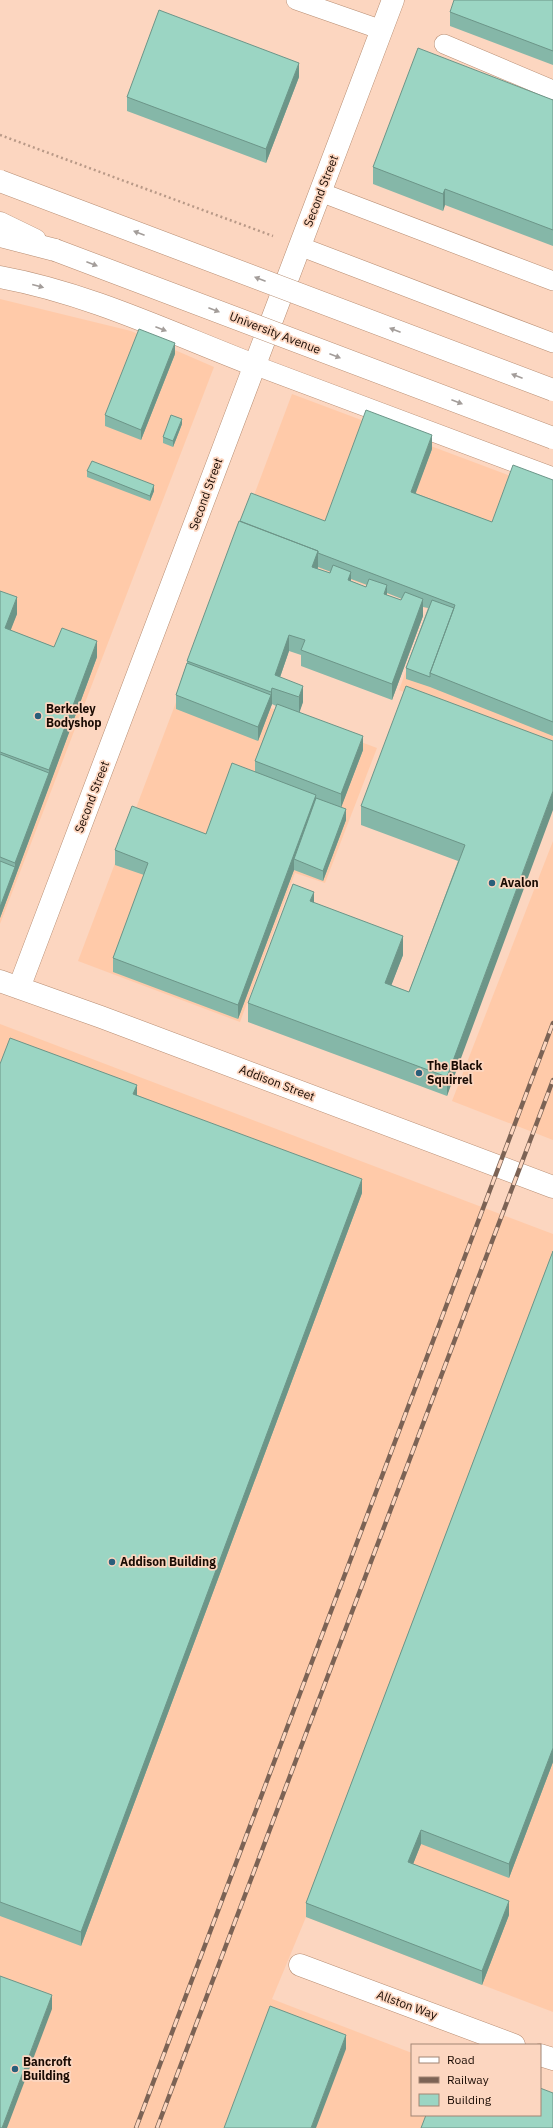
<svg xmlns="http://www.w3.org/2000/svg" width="553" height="2128" font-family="'IBM Plex Sans',sans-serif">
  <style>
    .built { fill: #ffcaa9 }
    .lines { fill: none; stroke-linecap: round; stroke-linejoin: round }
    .service-casing { stroke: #b78d72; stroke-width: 20 }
    .minor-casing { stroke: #b78d72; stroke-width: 23 }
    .secondary-casing { stroke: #b78d72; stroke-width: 23 }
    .motorway-casing { stroke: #b78d72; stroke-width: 23 }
    .path { stroke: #b89987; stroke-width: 2.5; stroke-dasharray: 2 3; stroke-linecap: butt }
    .service { stroke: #fff; stroke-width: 19 }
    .minor { stroke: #fff; stroke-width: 22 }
    .secondary { stroke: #fff; stroke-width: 22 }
    .motorway { stroke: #fff; stroke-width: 22 }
    .rail-casing { stroke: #7c6355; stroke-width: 4.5 }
    .rail { stroke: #fcd6c0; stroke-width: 3; stroke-dasharray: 9; stroke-linecap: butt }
    .secondary-bridge-casing { stroke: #b78d72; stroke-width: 23; stroke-linecap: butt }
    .secondary-bridge { stroke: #fff; stroke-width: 22 }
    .wall { fill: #85b7a8; fill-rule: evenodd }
    .shaded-wall { fill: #6c9588 }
    .building { fill: #9bd5c3; stroke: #6c9588 }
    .oneway { fill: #a39d9a }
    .poi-dot { fill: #295e7a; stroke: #fcd6c0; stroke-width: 1.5 }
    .labels { text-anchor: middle; stroke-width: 3.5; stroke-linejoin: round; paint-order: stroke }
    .street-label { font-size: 12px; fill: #1a0b03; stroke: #fcd6c0 }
    .poi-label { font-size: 12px; font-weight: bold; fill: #1a0b03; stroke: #fcd6c0; text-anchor: start }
  </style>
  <rect width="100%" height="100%" fill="#fcd6c0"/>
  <path class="built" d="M0,299L131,331L214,367L0,924Z
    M292,394L553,492V749L399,690L429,609L238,538Z
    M186,676L377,748L325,883L295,873L240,1022L78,961Z
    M553,841V1140L452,1101Z
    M0,1024L553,1234V2012L306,1917L272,1999L412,2053V2115H540L553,2128H0Z"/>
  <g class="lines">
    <g class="service-casing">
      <path id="service" d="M296,0L382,30
        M444,44L553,90
        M320,192L553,281
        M299,246L553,343
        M254,365L553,477"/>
    </g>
    <g class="minor-casing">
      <path id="minor" d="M0,981L101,1017L553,1187
        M19,988L393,0
        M300,1965L514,2045
        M540,2055L553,2059"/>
    </g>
    <g class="secondary-casing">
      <path id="secondary" d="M0,223L35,240"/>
    </g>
    <g class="motorway-casing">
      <path id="motorway" d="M0,236L55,250
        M0,277C88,293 171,333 254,365"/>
    </g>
    <path class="path" d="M0,135L273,236"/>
    <use href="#service" class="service"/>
    <use href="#minor" class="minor"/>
    <use href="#secondary" class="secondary"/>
    <use href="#motorway" class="motorway"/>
    <g class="rail-casing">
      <path id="rail" d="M136,2128L553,1023
        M157,2128L553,1080"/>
    </g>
    <use href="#rail" class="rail"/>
    <g class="secondary-bridge-casing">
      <path id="secondary-bridge" d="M0,181L553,390
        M55,250L553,438"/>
    </g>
    <use href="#secondary-bridge" class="secondary-bridge"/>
  </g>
  <path class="wall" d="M553,0V65L450,26V12Z
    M299,77L266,163L127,111V97Z
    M553,100V246L445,205L443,211L373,184V167Z
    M175,354L141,440L105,426V415Z
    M182,424L173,447L163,443V437Z
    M432,449L415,493L492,522L553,480V736L430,687L406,679V668L428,608L423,607V616L392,700L301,666V655L289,651L280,677L303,702L299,712L363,750L341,807L346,820L323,881L294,870L238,1019L113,972V958L144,875L115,865V850L206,834L255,772V761L276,706L272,704L258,741L176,709V695L187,663V661L325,521ZM318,567L331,572L330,573L318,569ZM351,579L367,585L366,587L351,581ZM387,593L402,599L401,600L387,595Z
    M87,471L154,491L150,501L87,477Z
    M0,591L17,614L10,630L54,647L97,657L0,918Z
    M553,741L447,1096L248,1022V1003L314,903L403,955L391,985L409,992L458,861L361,825V806Z
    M0,1064L137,1095L362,1193L81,1946L0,1916Z
    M553,1251V1762L509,1878L421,1844L413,1864L509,1915L482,1985L306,1917V1903Z"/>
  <path class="shaded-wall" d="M299,63V77L266,163V149Z
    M445,189V205L443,211V194Z
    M175,343V354L141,440V430Z
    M182,419V424L173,447V441Z
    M432,435V449L411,506V492Z
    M154,485V491L150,501V496Z
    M318,551V567L312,583V567Z
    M351,572V588L348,580Z
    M387,585V602L384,594Z
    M17,597V614L5,645V628Z
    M423,599V616L392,700V684Z
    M289,635V651L276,689L275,675Z
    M97,641V657L49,787V770Z
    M303,686V702L299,714V697Z
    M272,688V704L258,741V727L271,695V692Z
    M363,736V750L341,808V794Z
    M49,773V787L0,918V907L15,867V863Z
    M553,791V810L447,1096V1077Z
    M316,795V809L294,859V870L238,1019V1005Z
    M346,809V820L323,881V871Z
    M314,892V911L310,901Z
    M403,936V955L385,1002V983Z
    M137,1085V1100L133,1094Z
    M362,1179V1193L81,1946V1932Z
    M553,1748V1762L509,1878V1864Z
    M421,1830V1844L408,1877V1862Z
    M509,1901V1915L482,1985V1971Z
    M52,1995V2009L7,2128H2Z
    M346,2035V2049L316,2128H311Z"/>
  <path class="building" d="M454,0H553V51L450,12Z
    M159,10L299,63L266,149L127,97Z
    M418,48L553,100V230L445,189L443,194L373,167Z
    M139,329L175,343L141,430L105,415Z
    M366,410L432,435L411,492L492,522L513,465L553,480V722L430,673L455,605L318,553V551L240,521L251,493L325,521Z
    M171,415L182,419L173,441L163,437Z
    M92,461L154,485L150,496L87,471Z
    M239,521L318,551L312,567L330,573L333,565L351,572L348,580L366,587L369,579L387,585L384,594L401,600L405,592L423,599L392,684L301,650L305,640L289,635L275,675L303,686L299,697L272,688L271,692L187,661Z
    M0,591L17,597L5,628L54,647L62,628L97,641L49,770L0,752Z
    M432,600L454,608L430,673V677L406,668Z
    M187,663L271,695L258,727L176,695Z
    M406,686L553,741V791L447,1077L248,1003L293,884L314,892L310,901L403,936L385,983L409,992L465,845L361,806Z
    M277,704L363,736L341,794L255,761Z
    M0,754L49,773L15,863L0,857Z
    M232,763L316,795L238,1005L113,958L148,863L115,850L132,806L206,834Z
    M316,798L346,809L323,871L294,859Z
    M0,861L15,867L0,907Z
    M10,1038L137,1085L133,1094L362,1179L81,1932L0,1902V1064Z
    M553,1251V1748L509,1864L421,1830L408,1862L509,1901L482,1971L306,1903Z
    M0,1976L52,1995L2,2128H0Z
    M270,2006L346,2035L311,2128H224Z
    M540,2088L553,2093V2128H421L426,2115H540Z"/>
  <defs><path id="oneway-solid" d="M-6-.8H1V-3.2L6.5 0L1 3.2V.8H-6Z"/></defs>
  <g class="oneway">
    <use href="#oneway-solid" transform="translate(139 233) rotate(-159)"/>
    <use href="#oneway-solid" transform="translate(92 264) rotate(21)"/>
    <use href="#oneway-solid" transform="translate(260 279) rotate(-159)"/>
    <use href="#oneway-solid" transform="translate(38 286) rotate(15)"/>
    <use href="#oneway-solid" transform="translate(214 310) rotate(21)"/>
    <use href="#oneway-solid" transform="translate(161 329) rotate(21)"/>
    <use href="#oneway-solid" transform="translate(395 330) rotate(-159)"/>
    <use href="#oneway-solid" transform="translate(335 356) rotate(21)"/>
    <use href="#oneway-solid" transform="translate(517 376) rotate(-159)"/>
    <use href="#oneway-solid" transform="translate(457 402) rotate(21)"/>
  </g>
  <g class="poi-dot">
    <circle cx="38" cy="716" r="4"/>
    <circle cx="492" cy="883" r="4"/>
    <circle cx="419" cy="1073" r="4"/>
    <circle cx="112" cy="1562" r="4"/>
    <circle cx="15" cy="2069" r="4"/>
  </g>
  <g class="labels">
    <g class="street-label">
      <text transform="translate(321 191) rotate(-69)" y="4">Second Street</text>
      <text transform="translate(275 333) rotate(21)" y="4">University Avenue</text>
      <text transform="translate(206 494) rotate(-70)" y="4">Second Street</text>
      <text transform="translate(92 797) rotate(-69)" y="4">Second Street</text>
      <text transform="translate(277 1083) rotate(21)" y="4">Addison Street</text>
      <text transform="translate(407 2005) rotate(20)" y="4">Allston Way</text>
    </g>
    <g class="poi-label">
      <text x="46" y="713">Berkeley<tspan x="46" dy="14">Bodyshop</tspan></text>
      <text x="500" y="887">Avalon</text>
      <text x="427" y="1070">The Black<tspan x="427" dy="14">Squirrel</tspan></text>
      <text x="120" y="1566">Addison Building</text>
      <text x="23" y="2066">Bancroft<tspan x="23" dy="14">Building</tspan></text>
    </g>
  </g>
  <rect x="411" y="2044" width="130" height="72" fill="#fcd6c0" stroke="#a28574"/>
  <rect x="419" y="2057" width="20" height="6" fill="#ffffff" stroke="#a28574"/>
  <text x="447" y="2064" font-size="12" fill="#1a0b03">Road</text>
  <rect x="419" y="2077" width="20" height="6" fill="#7c6355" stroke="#a28574"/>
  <text x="447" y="2084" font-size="12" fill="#1a0b03">Railway</text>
  <rect x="419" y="2094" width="20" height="12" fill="#9bd5c3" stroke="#a28574"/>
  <text x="447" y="2104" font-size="12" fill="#1a0b03">Building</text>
</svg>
